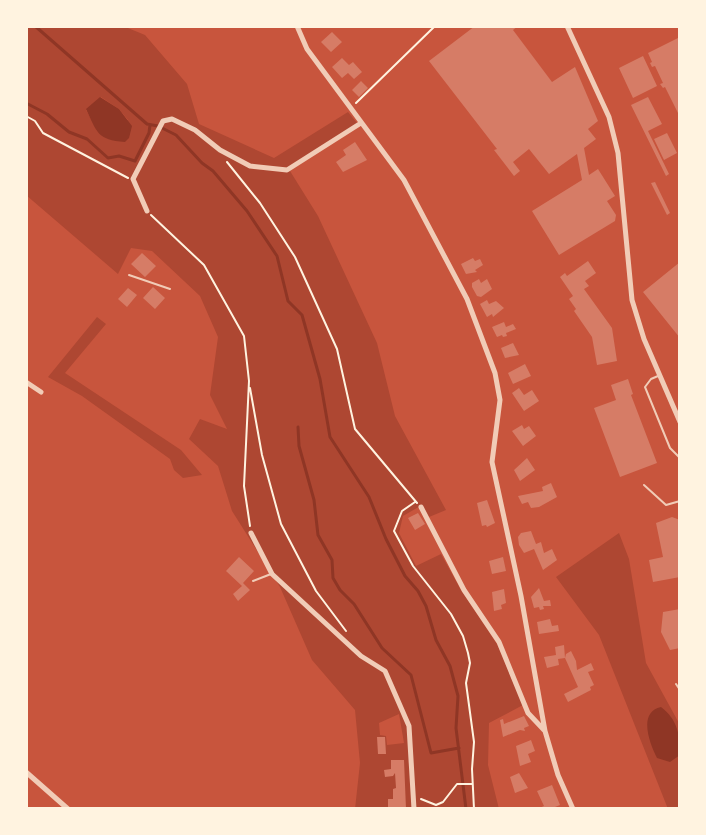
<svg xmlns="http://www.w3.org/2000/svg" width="706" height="835" font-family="'Varela Round',sans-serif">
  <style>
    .green { fill: #ae4732; fill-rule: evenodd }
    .water { fill: #8f3625 }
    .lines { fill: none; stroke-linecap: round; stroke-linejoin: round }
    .stream { stroke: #8f3625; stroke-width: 3 }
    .building { fill: #d67c66 }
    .path { stroke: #fff3e0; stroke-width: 2 }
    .service { stroke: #f1ccb7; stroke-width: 2 }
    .minor { stroke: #f1ccb7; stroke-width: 5 }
  </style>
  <rect width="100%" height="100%" fill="#c8553d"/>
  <path class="green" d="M26,26H123L145,35L187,84L199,124L274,158L348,112L357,123L290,171L318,216L377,343L395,416L446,510L429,517L422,505L403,516L399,533L416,566L441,554L461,590L497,644L523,705L489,723L488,765L499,809H355L360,763L355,710L312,660L280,587L232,511L218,466L189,439L200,419L227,429L210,395L218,337L200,296L152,251L131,248L118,274L26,195ZM101,97L119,109L128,120L91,119L86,110ZM399,714L404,743L387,745L386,736L380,735L379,723Z
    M97,317L106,324L65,373L181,450L202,475L183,478L174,470L170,459L82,396L48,377Z
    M619,533L629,559L646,663L680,725V809H668L599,635L556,577Z"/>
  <path class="water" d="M100,97L119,109L132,126L129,138L125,142C97,140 97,132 86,109Z
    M661,707C678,720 680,735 680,755L670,762L657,758C649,742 638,712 661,707Z"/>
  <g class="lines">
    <path class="stream" d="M35,26L147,124L158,126L176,135L202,163L213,171L247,211L277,256L288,301L302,315L320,379L330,437L369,497L386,539L405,576L418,591L426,606L436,640L450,666L458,696L456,728L466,809
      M26,103L47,114L69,132L87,139L108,158L119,156L135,161L149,133L150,125
      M298,427L299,446L314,500L318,535L332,560L333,578L340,590L354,604L382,648L411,675L431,753L459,748"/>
  </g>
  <path class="building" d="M475,26H518L513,30L552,82L575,67L598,121L588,129L596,139L584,148L589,175L598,169L615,196L607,201L616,215L615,221L559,255L532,211L582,180L577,154L549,174L529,149L513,162L520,171L514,176L494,150L497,149L429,61Z
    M332,32L342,42L331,52L321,42Z
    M680,37V117L665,87L663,88L660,84L663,83L655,66L652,67L650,63L652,62L648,53Z
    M643,56L657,86L633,98L619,68Z
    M342,58L349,65L353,62L362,72L354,79L348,73L342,78L332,67Z
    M361,81L368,88L359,97L352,90Z
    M648,97L662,124L648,131L669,174L666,176L631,105Z
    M667,133L677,153L664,160L654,139Z
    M355,142L367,160L343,172L336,162L346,155L343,150Z
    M655,182L670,213L667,215L651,183Z
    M142,253L156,266L145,277L131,264Z
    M473,258L475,261L480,259L483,265L475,270L477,272L466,274L461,264Z
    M588,261L596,273L585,281L589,286L584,289L612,328L617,361L597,365L592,337L574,311L576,309L569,299L573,296L560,277L565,273L567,276Z
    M680,262V338L643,292Z
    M479,279L481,283L487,279L492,289L481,297L477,296L472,287V283Z
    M153,287L165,298L155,309L143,298Z
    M128,288L137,295L127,307L118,299Z
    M487,300L489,304L496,301L504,308L493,317L492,314L487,317L480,304Z
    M504,322L506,327L513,324L516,329L506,333L507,336L503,337L502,335L497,337L492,327Z
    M513,343L519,355L505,358L501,348Z
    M525,364L531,376L513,384L508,373Z
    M628,379L633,394L631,395L657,463L620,477L594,408L616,400L611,385Z
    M519,388L524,395L532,390L539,401L524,411L512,393Z
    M522,425L524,429L529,426L536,436L523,446L512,431Z
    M527,458L535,470L520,481L514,470Z
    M551,483L557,497L539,507L531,508L528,502L522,504L518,496L543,491L542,487Z
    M487,500L495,523L487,527L486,525L482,526L477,503Z
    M418,513L425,524L415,530L408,518Z
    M672,517L680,520V577L653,582L649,560L663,557L656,523Z
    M531,531L536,544L541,542L544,553L552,549L557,560L543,570L534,549L524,553L519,545L518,537L521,533Z
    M239,557L254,571L243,583L250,590L238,601L233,594L242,586L226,571Z
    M503,557L506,571L492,574L489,561Z
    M539,588L544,601L550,600L551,606H543L544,609L540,610L539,607L534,608L531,597Z
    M504,589L506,603L501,605L502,609L494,611L492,592Z
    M680,609V648L670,650L661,632L663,612Z
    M550,619L552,626L558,625L559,631L539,634L537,622Z
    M564,645L565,658L558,659L559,665L547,668L544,657L556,655L555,647Z
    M571,651L576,661L577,670L591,663L594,670L588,672L594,685L590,687L591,690L568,702L564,694L578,687L565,658L566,654Z
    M524,716L529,726L524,728L525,731L520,730L503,737L500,720L503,719L504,724Z
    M377,737H385L386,754H378Z
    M531,740L535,751L528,754L531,762L520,766L516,746Z
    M391,760H404L406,809H388V799H393V789L396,788L395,773L393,776L385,777L384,770L391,769Z
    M519,773L528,788L515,793L510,777Z
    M552,785L560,805L550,809H537L544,806L537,791Z"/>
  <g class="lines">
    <path class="path" d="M356,103L435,26
      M26,116L35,121L43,133L128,178
      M227,162L260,203L295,257L337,349L355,429L417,503
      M151,215L204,265L244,336L249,381L244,486L250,526
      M250,388L262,455L281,524L316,591L346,631
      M415,502L402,511L394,531L413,566L451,614L463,636L468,653L470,663L466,683L474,742L472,769L474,809
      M421,799L436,805L443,802L457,784H472"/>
    <path class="service" d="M129,275L170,289
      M658,376L651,379L645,387L670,448L680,458
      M644,485L666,505L680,501
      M253,581L271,574
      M676,684L680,690"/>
    <path class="minor" d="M297,26L307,49L404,180L467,299L495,373L500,400L492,462L521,596L545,731L558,775L573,809
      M567,26L609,117L618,153L632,300L644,339L680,422
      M147,211L133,179L163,121L172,119L195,130L220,150L250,166L287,170L361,123
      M26,382L41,392
      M421,507L464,590L499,642L528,713L544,730
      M251,533L272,574L361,656L385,671L409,726L414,809
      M26,772L68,809"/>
  </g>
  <rect width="706" height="835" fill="none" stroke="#fff3e0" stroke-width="56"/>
</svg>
